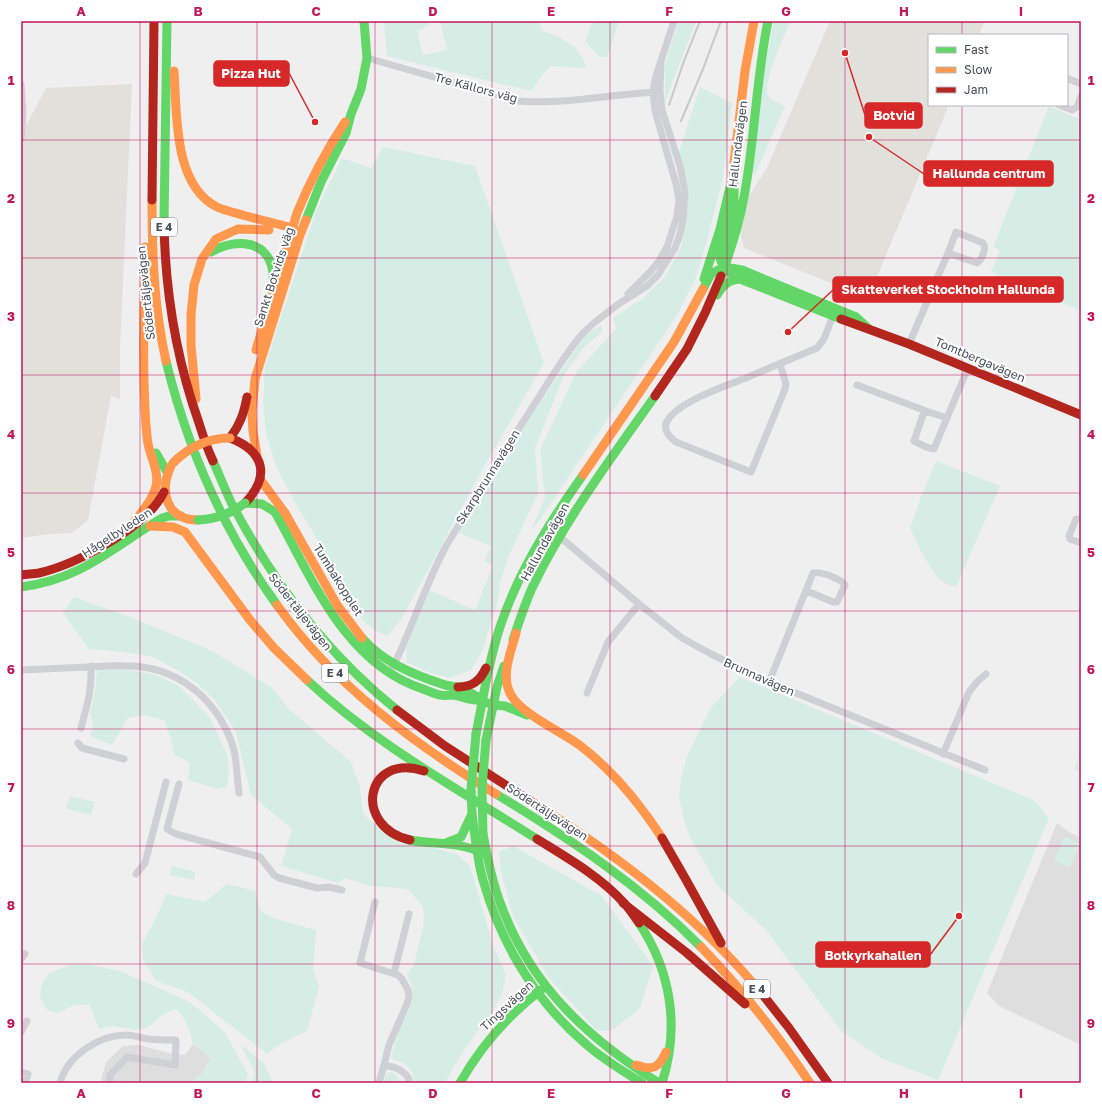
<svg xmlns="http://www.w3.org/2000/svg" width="1102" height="1104" font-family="'Golos Text',sans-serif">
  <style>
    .commercial { fill: #e1e0db }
    .education { fill: #dededf }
    .green { fill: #d5ede4 }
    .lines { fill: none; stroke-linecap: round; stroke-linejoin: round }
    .street { stroke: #ced0d3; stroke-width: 7 }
    .fast { stroke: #63d668; stroke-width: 9 }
    .slow { stroke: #ff974d; stroke-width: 9 }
    .jam { stroke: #b3261e; stroke-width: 9 }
    .rail { stroke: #c7c8ca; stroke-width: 2 }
    .fast-bridge { stroke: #63d668; stroke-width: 9 }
    .slow-bridge { stroke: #ff974d; stroke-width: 9 }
    .grid { fill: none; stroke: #c2185b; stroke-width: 1; stroke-opacity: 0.55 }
    .labels { text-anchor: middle; stroke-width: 4; stroke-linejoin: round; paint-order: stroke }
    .shield { fill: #fff; stroke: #7f828c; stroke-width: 1 }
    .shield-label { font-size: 11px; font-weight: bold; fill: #484d5b }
    .street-label { font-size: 12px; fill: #484d5b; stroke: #fff }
    .leader { fill: none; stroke: #d62828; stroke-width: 1.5 }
    .callout-dot { fill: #d62828; stroke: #fff; stroke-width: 1.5 }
    .callout { fill: #d62828; stroke: #d62828; stroke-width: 1.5 }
    .callout-label { font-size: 13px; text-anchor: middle; font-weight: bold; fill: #fff }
    .neatline { fill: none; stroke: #c2185b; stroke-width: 1.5 }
    .grid-label { font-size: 13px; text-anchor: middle; font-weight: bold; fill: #c2185b }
  </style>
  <rect width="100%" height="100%" fill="#f0efef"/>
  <path class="commercial" d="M830,21H985L979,35H929V105H949L868,298L744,248L740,232L749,196L767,168Z
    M132,84L120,348V399L111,396L88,520L72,533L49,534L21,538V135L46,88Z"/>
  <path class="education" d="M1057,823L1069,832L1081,838V1045L999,1006L987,993Z
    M193,1044L211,1058L202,1074L192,1081L191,1083H100L106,1062L123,1046L139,1045L169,1053L185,1055Z"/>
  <path class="green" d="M384,21H428L429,25L417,31L423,55L447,50L440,21H539L542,31L557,36L575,47L587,66L581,68L551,66L542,75L531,91L387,56Z
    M595,21H619L607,57H600L585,42L590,27Z
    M678,21H696L665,102V64Z
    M774,21H791C785,34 760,86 769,97C773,101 781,104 785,106L758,168L754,175L752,170L763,77Z
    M700,87L732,103L723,178L706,244L695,280L677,315L539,521L531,531L545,497L540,450L577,371L616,329L613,318L641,300L665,277L681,247L686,225L688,196L686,177L679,152Z
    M1049,106L1081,120V311L991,272L1000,250L993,247Z
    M383,147L475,166L544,363L477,479L401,620L387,636L374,630L362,620L322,548L293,499L276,466L266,434L263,402L265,366L316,211L342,158L371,168Z
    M601,325L602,332L583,348L563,377L535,448L538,493L508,558L500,583L498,601L482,651L471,670L449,678L428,672L407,662L406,648L429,590L475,610L493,565L484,561L491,546L457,532L512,445L584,336Z
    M936,461L1000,486L956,587C953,586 948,585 945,583C931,575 917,542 910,528L922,494Z
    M74,597L133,618L212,651L271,687L289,709L351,762L360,786L362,808L365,816L400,843L426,846L457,854L470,866L493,945L506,975L502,995L489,1017L475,1034L459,1058L445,1083H413C415,1066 404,1064 391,1058C393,1049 396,1040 399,1031C408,1011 420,996 407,975L414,964L424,922L423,907L408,889L370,886L345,878L338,883L281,866L292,829L251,795L236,732L216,701L198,684L179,671L153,657L124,652L89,649L63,613Z
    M97,669L130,670L156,675L179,686L197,704L212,721L227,755L229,772L227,787L218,789L188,780L190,763L174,754L171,739L164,720L145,715L128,718L112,745L90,736L93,725L90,713L95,691Z
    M740,677L1035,801L1049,818L938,1080L883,1059L841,1031L766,930L717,885L690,837L684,820L679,797L681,777L688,754L711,707Z
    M1081,751V772L1074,769Z
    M70,796L94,802V806L91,815L67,809L66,807Z
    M1064,837L1080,843L1070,867L1054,861Z
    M513,846L602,896L653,966L640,1008L611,1031L596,1030L548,977L513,916L501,872L499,852Z
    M172,866L196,872L194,880L170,875Z
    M227,884L255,891L261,912L276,919L316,930L313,970L319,987L307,1031L280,1044L267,1054L188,992L156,981L143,959L142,944L161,908L166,894L205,902Z
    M71,965H91L120,971L186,1000L200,1010L225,1033L248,1074L245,1083H191L192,1081L202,1074L211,1058L193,1044C190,1030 186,1019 176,1009L162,1015L149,1027L136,1030L112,1026L99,1029L90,1005H74L58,1013L47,1010L40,997L41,986L49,973Z
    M240,1044L264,1063L273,1083H252L255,1072Z
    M392,1072L397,1076L399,1083H384L386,1074Z"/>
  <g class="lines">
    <path class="street" d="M367,58L518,101C564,105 611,94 658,92
      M1067,78L1081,84
      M21,84L23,113L21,139
      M1059,105L1072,110L1077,107L1081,96
      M628,294L650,272L659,261L667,247L677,216L679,200L676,184L655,111L653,92L655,79L674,21
      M909,344L948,253L977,263C982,259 987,248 983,243L956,232L948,253
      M780,364L786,384L785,389L751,472L676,442C667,435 661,427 670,417C684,400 725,386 746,378C769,368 793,358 817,348L824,339L834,313
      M857,385L926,411
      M947,418L926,411L923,415L914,441L926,447L934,449L936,444L968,368
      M557,514C556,523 555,529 560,537L639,604L682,638L711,654L769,682L985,770
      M1081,519H1076L1069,536L1070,539L1081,543
      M540,541L560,537
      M21,670C43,669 66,668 88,667C133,664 166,663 202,696C217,711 228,729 234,750C237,764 237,779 239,793
      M390,673C411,632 424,587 446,546L495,466L560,364L574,344L583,333L595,322L620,303L647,286L658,275L675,248L680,234L683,220L685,192L680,166L662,110L660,91L661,62
      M769,682L813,573C821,571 841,579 845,585L837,602H833L807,591
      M587,693L608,642L639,604
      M81,728C87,706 92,690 91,666
      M78,743L82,748L124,759
      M943,754L969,692L977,682L986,674
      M179,784L167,829L176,834L260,857L274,875L279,878L317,888L329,887L342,890
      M136,874L145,863L166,782
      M375,902L360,963L398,975L402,979L408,990L409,996L407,1004L389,1045L384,1065
      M21,959L25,954
      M394,973L409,914
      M21,1032L27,1021
      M21,1072L28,1074L25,1083
      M60,1083C67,1056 99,1035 126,1035C133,1035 141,1038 148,1039C157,1040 166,1040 176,1040L175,1065L127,1057L110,1075L109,1083
      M379,1083L384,1065C394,1067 403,1069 409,1079L408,1083"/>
    <path class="fast" d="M734,166V206L720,258C723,269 731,274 740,279L841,319
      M306,220L321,182L346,133L351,114L361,89L367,58L364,21
      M164,222L167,21
      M211,252C235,238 269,239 273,273C274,284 271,294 269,304
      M721,276C731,250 739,224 744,197C755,139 756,79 768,21
      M704,279L720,229L730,187
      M703,289L711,274L724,267L742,270L856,317L868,328
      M717,295C723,285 728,280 740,279
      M166,361C188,451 223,530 277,605
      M156,453L167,472
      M213,461C220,476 226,493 234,508C275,585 328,655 397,710
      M245,503L262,504L275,512C312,578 345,664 423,689C428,691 434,694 440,695C444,696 448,695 452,695C463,696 471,702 482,700
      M21,587C82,579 112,548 162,518L169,516H181
      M362,638C383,662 412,674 442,684C447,686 452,686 457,687C468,691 477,696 487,703
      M513,640C519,622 525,603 533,586C566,518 612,457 655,396
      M307,680C375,744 458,789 537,839
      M493,705L505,706L527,715
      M476,734C483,699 488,664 499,630C517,574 549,523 583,475
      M486,740L497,687L504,666
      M496,794C570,839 640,885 701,947
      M472,814C475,836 477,859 483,880C501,944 536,1002 587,1045C604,1060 623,1071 642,1083
      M483,834C488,860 493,886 503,910C533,988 590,1040 659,1083
      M410,840C434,845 459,841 482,853
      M446,843L461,837L471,816
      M639,923C671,971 680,1027 662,1083
      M460,1083C481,1046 507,1016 541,990"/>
    <path class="slow" d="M174,71C177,113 173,185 217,207C226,211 236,213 246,216C262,220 277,224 293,228L300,235
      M733,171L745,71L754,21
      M152,200C152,254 154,308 166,361
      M256,350L297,213C310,181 326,151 345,122
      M196,399L191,345V315L194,285L202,259L216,239L238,229L269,230
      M257,456L253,431L252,412L255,379L300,235L306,220
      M171,466C159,491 166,520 198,520
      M583,475L674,342L703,289
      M260,479L285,513L337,605L362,638
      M150,526L173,527L185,532L250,620L274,648L307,680
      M130,527C139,515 152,502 156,486C159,473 152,460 149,448C147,441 147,434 146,426C142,367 144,307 145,247
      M277,605C334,685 413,743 496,794
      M516,633C511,652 500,676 511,695C522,715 563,732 582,747C614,772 640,804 662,838
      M535,804C619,856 699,917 763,995
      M701,947C742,989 777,1034 810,1083
      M636,1065C653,1071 659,1068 666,1052"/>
    <path class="jam" d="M152,200L154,21
      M164,222C165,290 176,358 199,423C203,436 207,448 213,461
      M841,319L909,344L1081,415
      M655,396L687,349L705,313L721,276
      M245,503C271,476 264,451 230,438C240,425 244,413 247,397
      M21,575C27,574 33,574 39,573C77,564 147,527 164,492
      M458,687C472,687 480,681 486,668
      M397,710L445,746L535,804
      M662,838L685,878L721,943
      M537,839C566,857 601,877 624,903C630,909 634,916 639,923
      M410,840C353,827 364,752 424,771
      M623,903L687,953L745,1004
      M763,995L789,1028L828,1083"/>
    <path class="rail" d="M669,105L684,61L700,21
      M681,121L703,69L721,21"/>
    <path class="fast-bridge" d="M198,520C216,519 231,514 245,503
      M472,814L471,789L476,734
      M483,834L482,787L486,740"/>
    <path class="slow-bridge" d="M173,463C189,447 207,438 230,438"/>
  </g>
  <path class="grid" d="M140,21V1083M257,21V1083M375,21V1083M492,21V1083M610,21V1083M727,21V1083M845,21V1083M962,21V35M962,105V1083M21,140H1081M21,258H1081M21,375H1081M21,493H1081M21,611H1081M21,729H1081M21,846H1081M21,964H1081"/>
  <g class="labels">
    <g class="shield">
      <rect x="151" y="218" width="26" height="18" rx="3"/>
      <rect x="322" y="664" width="26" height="18" rx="3"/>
      <rect x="744" y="980" width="26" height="18" rx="3"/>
    </g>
    <g class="shield-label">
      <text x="164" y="231">E 4</text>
      <text x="335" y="677">E 4</text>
      <text x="757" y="993">E 4</text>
    </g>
    <g class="street-label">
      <text transform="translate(476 88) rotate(15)" y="4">Tre Källors väg</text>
      <text transform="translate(738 144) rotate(-83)" y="4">Hallundavägen</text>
      <text transform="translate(274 277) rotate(-72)" y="4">Sankt Botvids väg</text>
      <text transform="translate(146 293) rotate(-96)" y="4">Södertäljevägen</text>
      <text transform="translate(980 360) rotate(23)" y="4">Tomtbergavägen</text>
      <text transform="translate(488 477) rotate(-58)" y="4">Skarpbrunnavägen</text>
      <text transform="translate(117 533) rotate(-33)" y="4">Hågelbyleden</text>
      <text transform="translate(545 542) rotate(-61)" y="4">Hallundavägen</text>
      <text transform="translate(338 580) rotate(58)" y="4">Tumbakopplet</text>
      <text transform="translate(300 612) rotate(52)" y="4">Södertäljevägen</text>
      <text transform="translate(759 677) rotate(24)" y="4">Brunnavägen</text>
      <text transform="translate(547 812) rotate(33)" y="4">Södertäljevägen</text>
      <text transform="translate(507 1006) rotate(-43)" y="4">Tingsvägen</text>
    </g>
  </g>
  <path class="leader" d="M315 122L289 73M845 53L865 115M869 137L924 174M788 332L833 290M959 916L930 955"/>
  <g class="callout-dot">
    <circle cx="315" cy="122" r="4"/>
    <circle cx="845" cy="53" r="4"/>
    <circle cx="869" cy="137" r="4"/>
    <circle cx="788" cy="332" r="4"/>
    <circle cx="959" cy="916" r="4"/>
  </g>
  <g class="callout">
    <rect x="214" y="61" width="75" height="25" rx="4"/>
    <rect x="865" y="103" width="57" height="25" rx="4"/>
    <rect x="924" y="161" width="129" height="25" rx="4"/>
    <rect x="833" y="277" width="230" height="25" rx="4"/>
    <rect x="816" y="942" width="114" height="25" rx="4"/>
  </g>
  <g class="callout-label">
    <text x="251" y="78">Pizza Hut</text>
    <text x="894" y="120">Botvid</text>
    <text x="989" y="178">Hallunda centrum</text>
    <text x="948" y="294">Skatteverket Stockholm Hallunda</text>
    <text x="873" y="960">Botkyrkahallen</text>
  </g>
  <rect width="1102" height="1104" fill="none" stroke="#ffffff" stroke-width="44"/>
  <rect x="928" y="34" width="140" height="72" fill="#ffffff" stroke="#b6b8bd"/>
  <rect x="936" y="47" width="20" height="6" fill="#63d668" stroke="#b6b8bd"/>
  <text x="964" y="54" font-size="12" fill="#484d5b">Fast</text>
  <rect x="936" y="67" width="20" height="6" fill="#ff974d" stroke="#b6b8bd"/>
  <text x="964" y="74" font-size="12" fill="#484d5b">Slow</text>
  <rect x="936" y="87" width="20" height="6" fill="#b3261e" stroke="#b6b8bd"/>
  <text x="964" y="94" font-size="12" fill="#484d5b">Jam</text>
  <rect x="22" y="22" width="1058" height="1060" class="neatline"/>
  <g class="grid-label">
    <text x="81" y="16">A</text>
    <text x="198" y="16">B</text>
    <text x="316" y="16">C</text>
    <text x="433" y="16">D</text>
    <text x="551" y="16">E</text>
    <text x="669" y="16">F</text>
    <text x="786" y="16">G</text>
    <text x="904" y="16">H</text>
    <text x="1021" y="16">I</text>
    <text x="11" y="85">1</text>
    <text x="1091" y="85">1</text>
    <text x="11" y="203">2</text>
    <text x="1091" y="203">2</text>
    <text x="11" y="321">3</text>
    <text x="1091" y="321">3</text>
    <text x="11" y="439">4</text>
    <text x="1091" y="439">4</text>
    <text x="11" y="557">5</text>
    <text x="1091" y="557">5</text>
    <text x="11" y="674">6</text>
    <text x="1091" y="674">6</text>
    <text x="11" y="792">7</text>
    <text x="1091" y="792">7</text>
    <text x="11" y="910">8</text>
    <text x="1091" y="910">8</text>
    <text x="11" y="1028">9</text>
    <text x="1091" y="1028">9</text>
    <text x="81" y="1098">A</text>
    <text x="198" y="1098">B</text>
    <text x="316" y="1098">C</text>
    <text x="433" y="1098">D</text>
    <text x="551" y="1098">E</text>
    <text x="669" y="1098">F</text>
    <text x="786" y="1098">G</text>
    <text x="904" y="1098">H</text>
    <text x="1021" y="1098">I</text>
  </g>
</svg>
